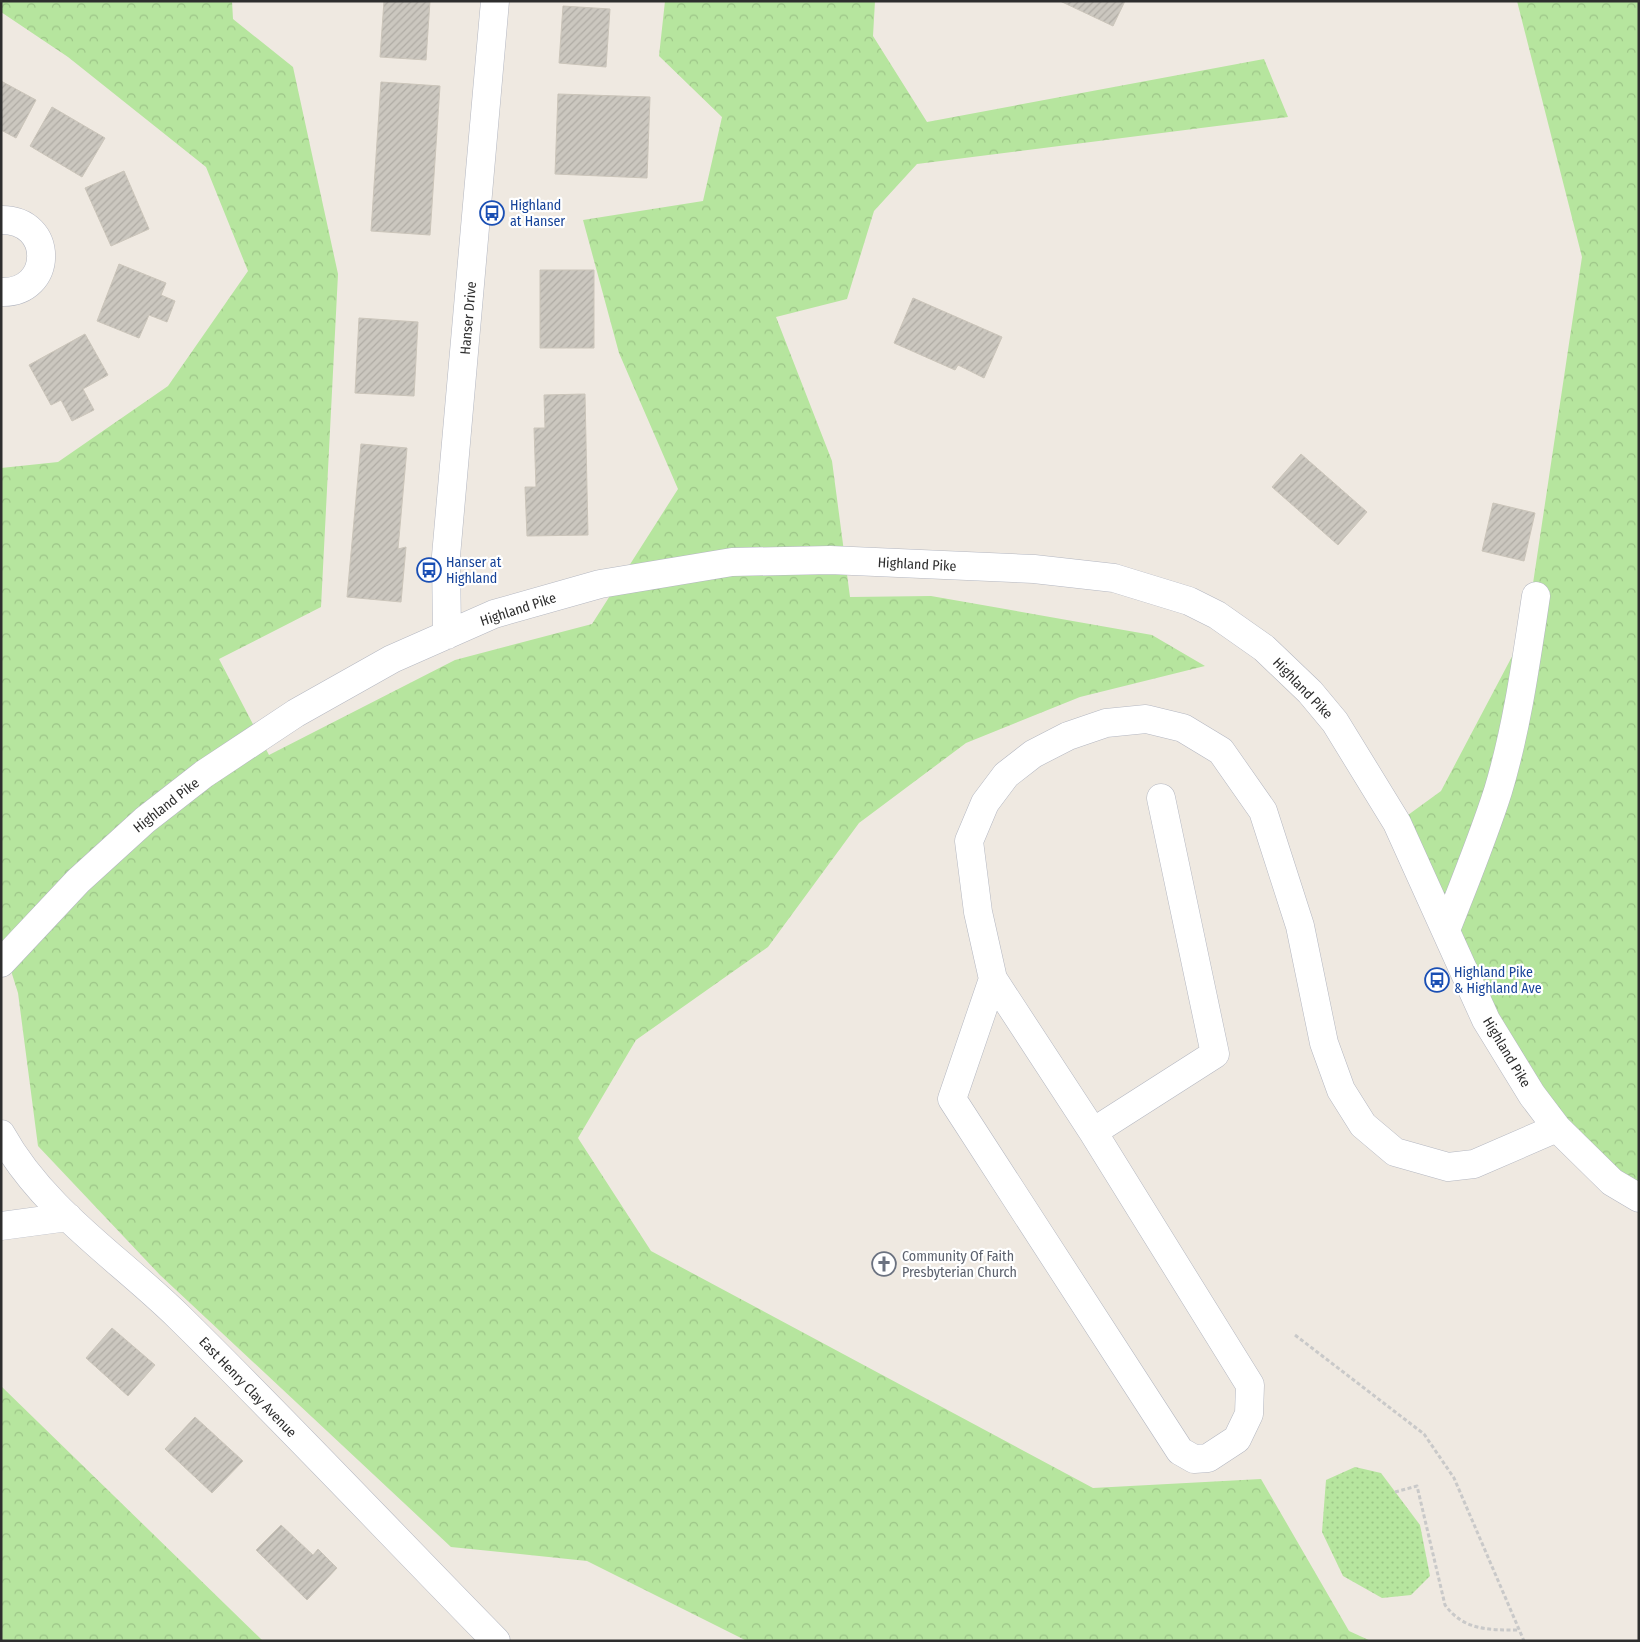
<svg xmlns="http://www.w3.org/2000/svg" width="1640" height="1642" font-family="'Fira Sans Condensed',sans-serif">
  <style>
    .forest { fill: url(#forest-crowns) }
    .park { fill: url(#park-dots) }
    .building { fill: url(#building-hatch); stroke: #cbc5ba }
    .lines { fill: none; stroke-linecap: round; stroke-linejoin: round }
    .minor-casing { stroke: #b4b7c1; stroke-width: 29 }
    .path { stroke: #c9c9c9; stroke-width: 3; stroke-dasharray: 4 2.5; stroke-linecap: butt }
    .minor { stroke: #fff; stroke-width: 28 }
    .labels { text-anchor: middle; stroke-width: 4.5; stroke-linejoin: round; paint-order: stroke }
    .transit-label { font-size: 14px; fill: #164399; stroke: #fff; text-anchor: start }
    .street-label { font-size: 14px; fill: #2e2e2e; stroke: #fff }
    .worship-label { font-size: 14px; fill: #5b616d; stroke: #fff; text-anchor: start }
  </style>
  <defs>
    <pattern id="forest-crowns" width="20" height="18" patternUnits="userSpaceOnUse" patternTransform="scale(1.25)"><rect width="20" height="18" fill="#b6e59e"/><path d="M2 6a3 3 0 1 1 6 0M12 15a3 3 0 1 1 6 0" fill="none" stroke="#9dc588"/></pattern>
    <pattern id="park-dots" width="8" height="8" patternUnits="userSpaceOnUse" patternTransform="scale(1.25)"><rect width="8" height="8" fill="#b6e59e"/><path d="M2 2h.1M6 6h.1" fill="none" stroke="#9dc588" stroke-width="1.8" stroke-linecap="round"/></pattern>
    <pattern id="building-hatch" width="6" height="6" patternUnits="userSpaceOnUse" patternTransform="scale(1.25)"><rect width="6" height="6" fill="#cbc7bf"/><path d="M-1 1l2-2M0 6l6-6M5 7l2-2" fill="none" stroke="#afaba4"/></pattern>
  </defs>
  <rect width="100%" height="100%" fill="#efe9e1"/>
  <path class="forest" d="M1,1H232L233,19L293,67L338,274L321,607L219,659L269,755L455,660L592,624L678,489L619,353L583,220L703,201L722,117L659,56L665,1H875L873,36L927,122L1264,59L1288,117L917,164L874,211L847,299L776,317L832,461L850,597L931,596L1152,635L1205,666L1080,697L966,743L859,823L768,947L636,1040L578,1138L651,1251L1093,1488L1261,1479L1349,1631L1371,1641H747L587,1561L451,1547L160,1275L38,1146L18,993L1,939V468L58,462L168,386L248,271L206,167L68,57L1,12Z
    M1517,1H1639V1198L1557,1128L1397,823L1441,791L1526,630L1582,257Z
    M1,1386L263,1641H1Z"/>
  <path class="park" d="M1355,1467L1381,1473L1420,1525L1430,1576L1411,1595L1382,1598L1343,1576L1322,1532L1326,1480Z"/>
  <path class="building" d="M384,1H430L426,60L380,57Z
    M1060,1H1125L1113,26Z
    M563,6L610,9L606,67L559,63Z
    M1,81L36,100L16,138L1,130Z
    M381,82L440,86L430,235L371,231Z
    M558,94L650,97L647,178L555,174Z
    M52,107L105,138L82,177L30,146Z
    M124,171L149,229L111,246L85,188Z
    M119,264L166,283L161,295L175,301L167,322L149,315L139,338L97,321Z
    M540,270H594V348H540Z
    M913,298L1002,337L984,378L958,365L955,370L894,343Z
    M359,318L418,322L414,396L355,393Z
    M85,334L108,375L83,389L94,410L72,421L61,400L51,405L29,365Z
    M585,394L588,535L527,536L525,487H536L534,428H545L544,395Z
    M361,444L407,448L398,549L406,547L401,602L347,597Z
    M1301,454L1367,512L1338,545L1272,487Z
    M1493,503L1535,513L1524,561L1482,551Z
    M112,1328L155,1365L128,1396L86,1358Z
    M195,1417L243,1461L212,1493L165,1449Z
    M281,1525L313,1555L318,1549L337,1568L307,1600L256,1550Z"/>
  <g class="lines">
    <g class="minor-casing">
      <path id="minor" d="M1,220C55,219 54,294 1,292
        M447,635L446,556L495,1
        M1446,930C1464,884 1483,838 1498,791C1517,728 1526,662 1536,596
        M1,963L78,881L145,820L204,774L296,713L392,659L494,614L600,584L732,562L830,560L1034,569L1114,578L1189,601L1217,615L1264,648L1310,692L1335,722L1397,823L1486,1020L1532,1095L1557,1128L1612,1182L1639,1198
        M993,979L952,1099L1180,1451L1194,1459L1208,1458L1237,1439L1249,1414L1250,1385L1093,1132L993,979L978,912L969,841L985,803L1006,775L1033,754L1068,736L1106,723L1146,719L1183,728L1221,751L1263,811L1300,926L1324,1043L1341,1090L1363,1125L1395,1152L1448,1167L1474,1164L1557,1128
        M1093,1132L1215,1054L1161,798
        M1,1134C43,1210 119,1258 179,1317C287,1423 390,1533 496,1641
        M1,1226L68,1217"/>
    </g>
    <path class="path" d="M1295,1335L1424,1434L1454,1478L1524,1641
      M1395,1492L1417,1486L1445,1605C1464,1631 1490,1630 1519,1630"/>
    <use href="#minor" class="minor"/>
  </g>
  <defs>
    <g id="bus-ring" transform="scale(1.25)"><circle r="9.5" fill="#fff" stroke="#1a4fb4" stroke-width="1.5"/><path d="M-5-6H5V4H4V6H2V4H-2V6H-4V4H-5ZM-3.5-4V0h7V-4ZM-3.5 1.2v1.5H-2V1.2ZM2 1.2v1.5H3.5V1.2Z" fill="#1a4fb4"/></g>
    <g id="church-ring" transform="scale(1.25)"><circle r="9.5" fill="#fff" stroke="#6b7280" stroke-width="1.5"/><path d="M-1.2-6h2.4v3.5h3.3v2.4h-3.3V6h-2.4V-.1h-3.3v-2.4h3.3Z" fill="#6b7280"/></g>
  </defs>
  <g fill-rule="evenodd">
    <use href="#bus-ring" x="492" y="213"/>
    <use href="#bus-ring" x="429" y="570"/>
    <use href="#bus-ring" x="1437" y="980"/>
    <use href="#church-ring" x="884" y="1264"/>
  </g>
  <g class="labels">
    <g class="transit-label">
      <text x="510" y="210">Highland<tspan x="510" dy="16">at Hanser</tspan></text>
      <text x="446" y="567">Hanser at<tspan x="446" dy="16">Highland</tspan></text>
      <text x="1454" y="977">Highland Pike<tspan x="1454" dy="16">&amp; Highland Ave</tspan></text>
    </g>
    <g class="street-label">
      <text transform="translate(468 318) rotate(-85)" y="5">Hanser Drive</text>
      <text transform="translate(917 564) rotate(3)" y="5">Highland Pike</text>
      <text transform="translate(518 609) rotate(-18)" y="5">Highland Pike</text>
      <text transform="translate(1303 688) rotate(46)" y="5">Highland Pike</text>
      <text transform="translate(166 805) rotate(-38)" y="5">Highland Pike</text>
      <text transform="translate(1507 1052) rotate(59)" y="5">Highland Pike</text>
      <text transform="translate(248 1387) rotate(46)" y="5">East Henry Clay Avenue</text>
    </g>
    <g class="worship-label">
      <text x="902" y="1261">Community Of Faith<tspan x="902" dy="16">Presbyterian Church</tspan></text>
    </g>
  </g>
  <rect width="1640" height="1642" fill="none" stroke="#2e2e2e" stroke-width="5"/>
</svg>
